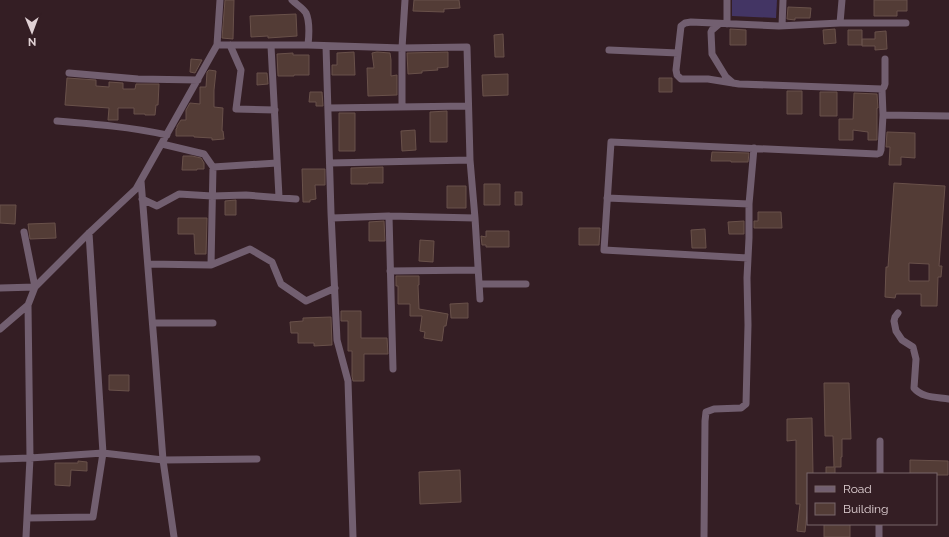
<svg xmlns="http://www.w3.org/2000/svg" width="949" height="537" font-family="Raleway,sans-serif">
  <style>
    .water { fill: #433564 }
    .building { fill: #533c36; stroke: #69514a; fill-rule: evenodd }
    .lines { fill: none; stroke-linecap: round; stroke-linejoin: round }
    .street { stroke: #725f70; stroke-width: 7 }
  </style>
  <rect width="100%" height="100%" fill="#341e24"/>
  <path class="water" d="M732,0H777L776,18L732,16Z"/>
  <path class="building" d="M225,0H234L233,39L222,38Z
    M414,0H459L460,8L444,9V12L413,11Z
    M874,0H907V11H897V16H874Z
    M788,7L811,8L810,18H795V20L787,19Z
    M296,14L297,36L268,38V36L251,37L250,16Z
    M730,29L746,30V45H730Z
    M835,29L836,43L824,44L823,30Z
    M848,30H862V45H848Z
    M886,31L887,49L875,50V46H862V39H875V32Z
    M503,34L504,57H495L494,35Z
    M354,52L355,75H332V65H337V53Z
    M377,52L390,53L391,60V76L397,75V95L368,96L367,68H374L372,53Z
    M448,52V67L437,68L438,70L422,71V73L408,74L407,53Z
    M293,53V55H309V75H294V76H278L277,54Z
    M191,59L202,60L195,73L190,72Z
    M209,70L216,71L214,90V107L223,108L222,131H223L224,139L212,140V138L194,137V136H176V129L177,128V126L181,120H186V110L190,103L200,104V87H206L207,72Z
    M257,73H267L268,84L257,85Z
    M508,74V95L483,96L482,75Z
    M67,78L96,80V86L109,87V82L123,83V89H135L136,84H159L158,105H156L155,115H145V114H134V108H118V120H108L109,108L65,105Z
    M659,78H672V92H659Z
    M787,91H802V114H787Z
    M310,92H322L323,106H316V102H309Z
    M820,92H837V116H820Z
    M854,93L877,94L878,108H877V140H868V132L853,130V140H839V119H853Z
    M447,111V142H430V112Z
    M339,113H355V151H339Z
    M415,130L416,150L402,151L401,131Z
    M887,132L915,133V158L901,157V165H889L890,147H886Z
    M712,152L749,153L748,162H731V161H711Z
    M183,156H192L201,158L204,163V169H197V170H182Z
    M383,167V183H368V184H351V168Z
    M302,169H325V185H315L316,199L310,200V202H303Z
    M894,183L945,186L939,266H942L941,277H938L937,306H921V294H896L895,298L885,297L886,267H888ZM909,263L929,264V281H909Z
    M484,184H500V205H484Z
    M447,186H466V208H447Z
    M515,192H522V205H515Z
    M236,200V215H225V201Z
    M0,205H16L15,224L0,223Z
    M758,212H781L782,228H754V221H758Z
    M178,218H207L206,254H195L194,234H178Z
    M384,221L385,241H369V222Z
    M744,221V234H729L728,222Z
    M55,223L56,238L30,239L28,224Z
    M579,228H600L599,245H579Z
    M705,229L706,248H692L691,230Z
    M486,231H509V247H486V245H482L481,236L486,237Z
    M420,240L434,241L433,262L419,261Z
    M396,276H419V285H418L419,309L448,314L446,326H444L442,341L424,338L425,332L420,331L422,316H410V304H398V286H396Z
    M468,303V318H451L450,304Z
    M341,311H361V338H387L388,354H364V381H353L352,376V351H348V321H341Z
    M331,317L332,345L314,346V343H298V333H291L290,322L303,321V318Z
    M109,375H129V391L109,390Z
    M824,383H849L851,439H842V457H841V467H835V474H826V467H834L833,436H825Z
    M812,418L813,474H808V504L805,532L797,531L800,504H796V440L787,441V419Z
    M910,460L948,461V475H936V474H910Z
    M78,461L87,462V471L71,470L70,486L55,485V463H78Z
    M460,470L461,502L420,504L419,472Z
    M824,524H850V537H824Z"/>
  <g class="lines">
    <path class="street" d="M292,0C296,4 303,8 306,13C310,22 309,36 308,45
      M840,23L842,0
      M719,24L712,30L711,32L712,54L726,77L733,83
      M727,24V0
      M782,26L783,0
      M217,45H308L402,48L467,47L470,160L475,218L480,299
      M230,45L241,70L236,109L275,110
      M271,46L279,197
      M326,46L331,213L337,340L348,381L353,537
      M609,50L678,53
      M69,73L138,79L198,80
      M882,89L739,84L708,79H681L677,75L676,70L681,26L685,23L691,22L779,26L840,23H906
      M402,107V48L405,0
      M328,108L468,106
      M883,115L949,116
      M57,121C94,124 131,127 167,135
      M162,144L204,154L213,167L277,163
      M330,163L470,160
      M141,181L155,355L163,460L257,459
      M607,198L749,204
      M142,199L157,206L179,194L212,196L246,195L296,199
      M389,216L393,369
      M332,218L389,216L475,218
      M748,258L604,250L611,142L877,154L880,153L881,150L883,115L882,89L884,87L885,84V59
      M148,264L211,265L250,249L272,262L281,284L306,301L335,288
      M211,265L213,167
      M390,271L478,270
      M479,284H526
      M0,288L35,287L89,233L136,189L217,45L220,0
      M898,313L895,317L894,321L896,331L902,340L913,347L916,359L914,388C922,398 937,397 949,399
      M153,323H213
      M0,329L28,305
      M0,459L30,458L28,305L35,287L24,232
      M880,474V441
      M27,518L93,517L103,453L163,460L174,537
      M26,537L30,458L103,453L89,233
      M704,537L705,421L706,412L714,409L741,408L746,404L748,325L747,278L749,238V204L754,148
      M879,537V524"/>
  </g>
  <rect x="807" y="473" width="130" height="52" fill="#341e24" stroke="#79666a"/>
  <rect x="815" y="486" width="20" height="6" fill="#725f70" stroke="#79666a"/>
  <text x="843" y="493" font-size="12" fill="#e0d1d4">Road</text>
  <rect x="815" y="503" width="20" height="12" fill="#533c36" stroke="#79666a"/>
  <text x="843" y="513" font-size="12" fill="#e0d1d4">Building</text>
  <g transform="translate(32 32) rotate(179)" stroke="#341e24" stroke-width="3" paint-order="stroke">
  <path d="M0-3L7 15L0 10L-7 15Z" fill="#e0d1d4"/>
  <text y="-6" font-size="11" font-weight="bold" text-anchor="middle" fill="#e0d1d4">N</text>
  </g>
</svg>
